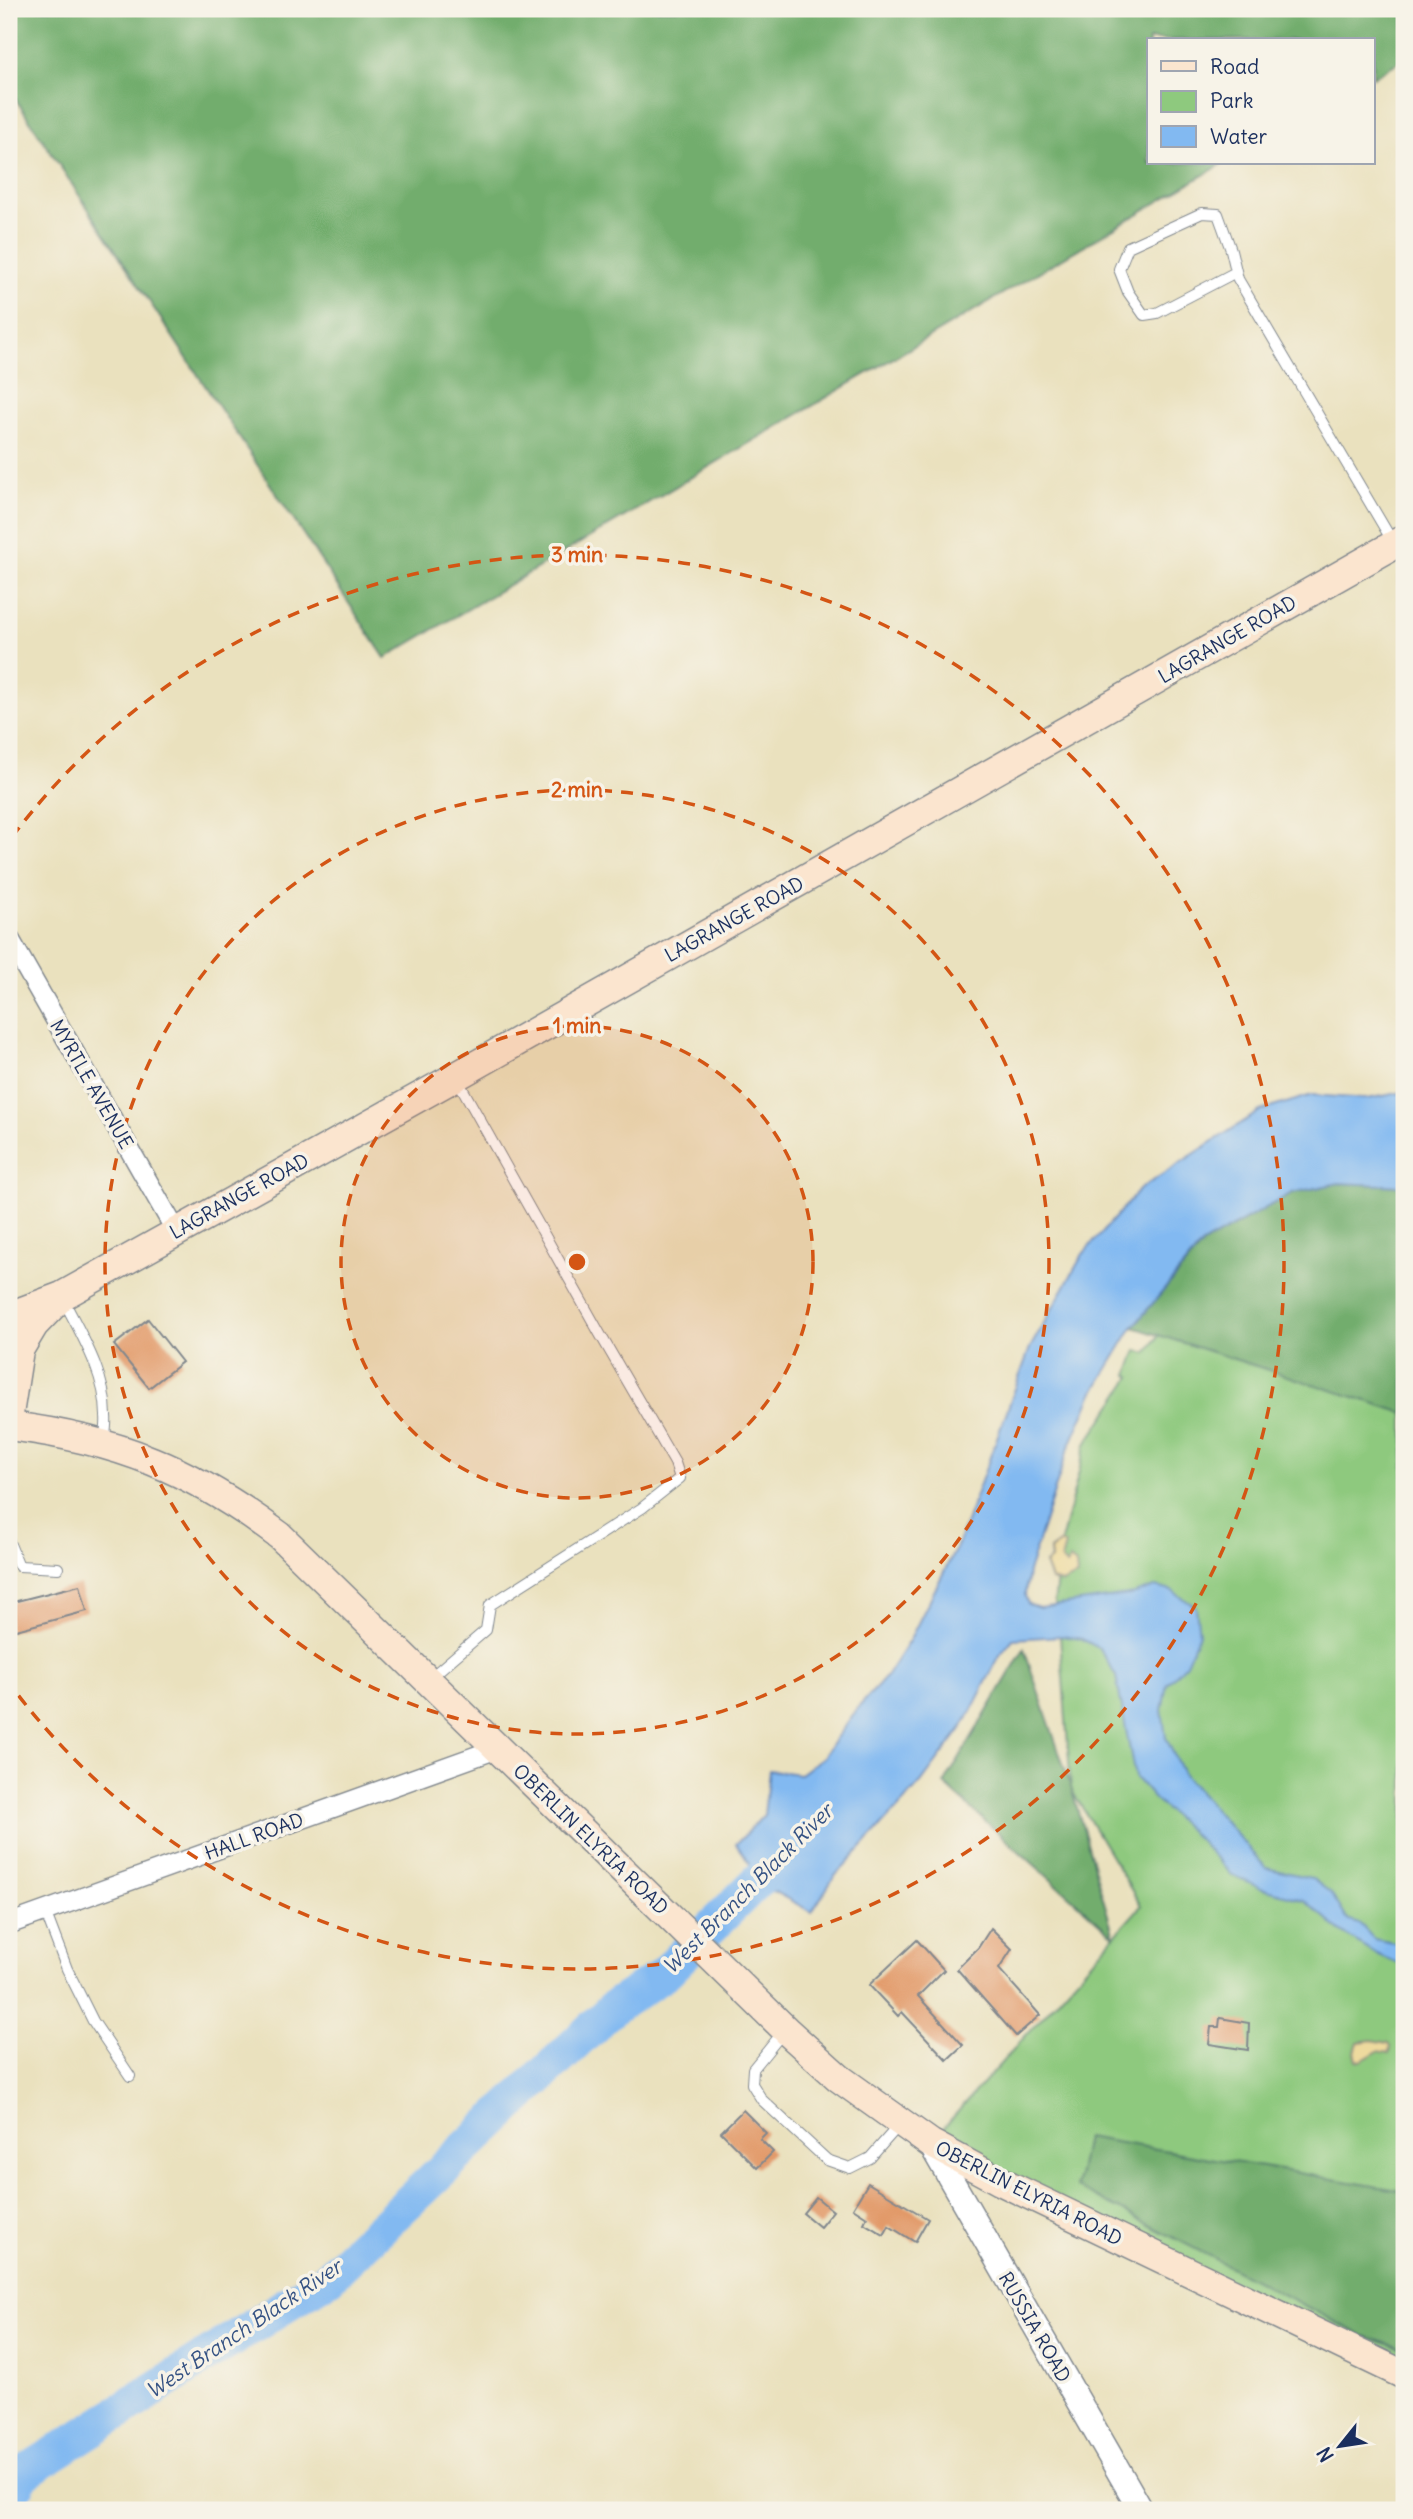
<svg xmlns="http://www.w3.org/2000/svg" width="1413" height="2519" font-family="Delius,sans-serif">
  <style>
    .green { fill: #8ec97e; stroke: #547c6e; stroke-width: 2 }
    .forest { fill: #72ad6d; stroke: #466e66; stroke-width: 2 }
    .sand { fill: #eeda9e; stroke: #84847e; stroke-width: 2 }
    .water { fill: #82b9f1; stroke: #4e74a8; stroke-width: 2 }
    .lines { fill: none; stroke-linecap: round; stroke-linejoin: round }
    .river { stroke: #82b9f1; stroke-width: 35 }
    .building { fill: #e29a69 }
    .service-casing { stroke: #82888e; stroke-width: 12 }
    .minor-casing { stroke: #82888e; stroke-width: 22 }
    .tertiary-casing { stroke: #82888e; stroke-width: 27 }
    .secondary-casing { stroke: #82888e; stroke-width: 31 }
    .service { stroke: #fff; stroke-width: 10 }
    .minor { stroke: #fff; stroke-width: 19 }
    .tertiary { stroke: #fff; stroke-width: 24 }
    .secondary { stroke: #fbe5cf; stroke-width: 28 }
    .ring { fill: none; stroke: #d45514; stroke-width: 3.5; stroke-dasharray: 12 9 }
    .labels { text-anchor: middle; stroke-width: 7; stroke-linejoin: round; paint-order: stroke }
    .street-label { font-size: 19px; fill: #1b2f5e; stroke: #f7f3e8 }
    .water-label { font-size: 21px; font-style: italic; fill: #355283; stroke: #f7f3e8 }
    .centre { fill: #d45514; stroke: #f7f3e8; stroke-width: 3.5 }
    .ring-label { font-size: 21px; text-anchor: middle; font-weight: bold; fill: #d45514; stroke: #f7f3e8; stroke-width: 7; stroke-linejoin: round; paint-order: stroke }
  </style>
  <rect width="100%" height="100%" fill="#f7f3e8"/>
  <filter id="ink" filterUnits="userSpaceOnUse"><feTurbulence type="fractalNoise" baseFrequency=".0143" numOctaves="2"/><feDisplacementMap in="SourceGraphic" scale="14" xChannelSelector="R" yChannelSelector="G"/><feConvolveMatrix kernelMatrix="1 2 1 2 8 2 1 2 1" color-interpolation-filters="sRGB"/></filter>
  <filter id="wash" filterUnits="userSpaceOnUse"><feTurbulence type="fractalNoise" baseFrequency=".00686" numOctaves="4" result="noise"/><feDisplacementMap in="SourceGraphic" scale="28" xChannelSelector="R" yChannelSelector="G"/><feGaussianBlur stdDeviation="1.57" result="paint"/><feColorMatrix in="noise" values="0 0 0 0 0 0 0 0 0 0 0 0 0 0 0 0 0 1.4 0 .05"/><feComposite in="paint" operator="in"/></filter>
  <g filter="url(#wash)">
    <rect width="100%" height="100%" fill="#eae1be"/>
    <path class="green" d="M1201,1273L1404,1342V2375L930,2143L1141,1906L1071,1789L1060,1636L1054,1605L1061,1542L1086,1444L1131,1377L1128,1375L1137,1350L1147,1353Z"/>
    <path class="forest" d="M9,9H1404V59L1373,77V40H1149V163H1224L385,658L9,89Z
      M1339,1183L1404,1186V1413L1133,1327L1203,1244L1292,1193Z
      M1024,1649L1071,1787L1114,1936L944,1784Z
      M1086,2137L1404,2191V2349L1361,2335L1076,2187Z"/>
    <path class="sand" d="M1061,1542L1065,1545L1061,1560L1067,1565L1070,1559L1076,1564L1077,1576L1062,1583L1051,1580L1045,1564L1051,1560L1050,1550Z
      M1372,2040L1389,2043L1391,2046L1390,2053L1378,2051L1361,2061L1357,2060L1355,2052L1358,2042Z"/>
    <path class="water" d="M1404,1092V1186L1339,1183L1292,1193L1202,1244L1133,1327L1093,1393L1067,1452L1028,1572L1025,1595L1028,1604L1039,1608L1135,1594L1155,1587L1172,1591L1196,1607L1199,1634L1186,1664L1167,1684L1162,1710L1166,1738L1183,1774L1266,1868L1311,1878L1331,1893L1347,1919L1359,1923L1374,1939L1404,1945V1966L1376,1954L1340,1931L1306,1901L1260,1888L1232,1875L1185,1826L1155,1800L1135,1777L1116,1676L1099,1648L1082,1639L1061,1636L1013,1639L1000,1655L964,1725L921,1783L834,1877L812,1912L767,1888L736,1844L764,1815L769,1770L800,1774L823,1757L857,1709L886,1677L909,1641L958,1544L1030,1348L1083,1254L1140,1189L1260,1111L1312,1095L1367,1099Z"/>
    <g class="lines">
      <path class="river" d="M9,2499L24,2473L328,2278L614,2007L663,1975L793,1846"/>
    </g>
    <g id="blocks">
      <path class="building" d="M148,1319L182,1362L149,1388L114,1345Z
        M80,1585L87,1611L9,1632V1603Z
        M991,1928L1012,1949L999,1969L1040,2015L1016,2036L957,1969L978,1948Z
        M917,1940L944,1970L918,1996L963,2045L947,2060L902,2012L898,2016L869,1985Z
        M1220,2018L1249,2023L1248,2050L1209,2044L1211,2027H1219Z
        M743,2110L766,2133L760,2139L773,2152L757,2168L721,2132Z
        M868,2183L928,2219L915,2242L889,2226L884,2235L864,2223L867,2217L853,2208Z
        M816,2197L833,2211L820,2227L803,2213Z"/>
    </g>
  </g>
  <g filter="url(#ink)">
    <use href="#blocks" fill-opacity="0" stroke="#82888e" stroke-width="2"/>
    <g class="lines">
      <g class="service-casing">
        <path id="service" d="M1236,272L1157,313L1144,315L1128,292L1119,269L1128,247L1202,213L1218,214L1231,250L1238,279L1394,544
          M63,1299C81,1334 106,1375 106,1416C107,1425 105,1434 104,1443
          M9,1542L19,1566L58,1568
          M429,1679L486,1630L490,1605L642,1508L680,1478L675,1463L600,1334L457,1079
          M45,1911L67,1969L93,2021L130,2076
          M783,2032L753,2069L752,2084L762,2100L827,2160L850,2168L870,2158L900,2124"/>
      </g>
      <g class="minor-casing">
        <path id="minor" d="M9,938L176,1231
          M9,1924L499,1748"/>
      </g>
      <g class="tertiary-casing">
        <path id="tertiary" d="M930,2143L1141,2510"/>
      </g>
      <g class="secondary-casing">
        <path id="secondary" d="M9,1316L62,1296L455,1077L1404,539
          M9,1414L19,1350L34,1325L60,1298
          M9,1426C117,1439 193,1470 280,1536L788,2032L839,2078L930,2143L1000,2181L1404,2375"/>
      </g>
      <use href="#service" class="service"/>
      <use href="#minor" class="minor"/>
      <use href="#tertiary" class="tertiary"/>
      <use href="#secondary" class="secondary"/>
    </g>
  </g>
  <circle cx="577" cy="1262" r="236" fill="#d45514" fill-opacity=".12"/>
  <g class="ring">
    <circle cx="577" cy="1262" r="236"/>
    <circle cx="577" cy="1262" r="472"/>
    <path d="M12 837A707 707 0 1 1 12 1687"/>
  </g>
  <g class="labels">
    <g class="street-label">
      <text transform="translate(1227 639) rotate(-30)" y="7">LAGRANGE ROAD</text>
      <text transform="translate(734 919) rotate(-29)" y="7">LAGRANGE ROAD</text>
      <text transform="translate(92 1084) rotate(60)" y="7">MYRTLE AVENUE</text>
      <text transform="translate(239 1196) rotate(-29)" y="7">LAGRANGE ROAD</text>
      <text transform="translate(254 1836) rotate(-20)" y="7">HALL ROAD</text>
      <text transform="translate(591 1839) rotate(44)" y="7">OBERLIN ELYRIA ROAD</text>
      <text transform="translate(1029 2193) rotate(27)" y="7">OBERLIN ELYRIA ROAD</text>
      <text transform="translate(1035 2327) rotate(60)" y="7">RUSSIA ROAD</text>
    </g>
    <g class="water-label">
      <text transform="translate(748 1889) rotate(-45)" y="7">West Branch Black River</text>
      <text transform="translate(244 2329) rotate(-34)" y="7">West Branch Black River</text>
    </g>
  </g>
  <circle cx="577" cy="1262" r="10" class="centre"/>
  <g class="ring-label">
    <text x="577" y="562">3 min</text>
    <text x="577" y="797">2 min</text>
    <text x="577" y="1033">1 min</text>
  </g>
  <rect width="1413" height="2519" fill="none" stroke="#f7f3e8" stroke-width="35"/>
  <rect x="1147" y="38" width="228" height="126" fill="#f7f3e8" stroke="#9fa5b1" stroke-width="2"/>
  <rect x="1161" y="61" width="35" height="10" fill="#fbe5cf" stroke="#9fa5b1" stroke-width="2"/>
  <text x="1210" y="74" font-size="21" fill="#1b2f5e">Road</text>
  <rect x="1161" y="91" width="35" height="21" fill="#8ec97e" stroke="#9fa5b1" stroke-width="2"/>
  <text x="1210" y="108" font-size="21" fill="#1b2f5e">Park</text>
  <rect x="1161" y="126" width="35" height="21" fill="#82b9f1" stroke="#9fa5b1" stroke-width="2"/>
  <text x="1210" y="144" font-size="21" fill="#1b2f5e">Water</text>
  <g transform="translate(1340 2446) rotate(240)" stroke="#f7f3e8" stroke-width="5" paint-order="stroke">
  <path d="M0-5L12 26L0 18L-12 26Z" fill="#1b2f5e"/>
  <text y="-10" font-size="19" font-weight="bold" text-anchor="middle" fill="#1b2f5e">N</text>
  </g>
</svg>
